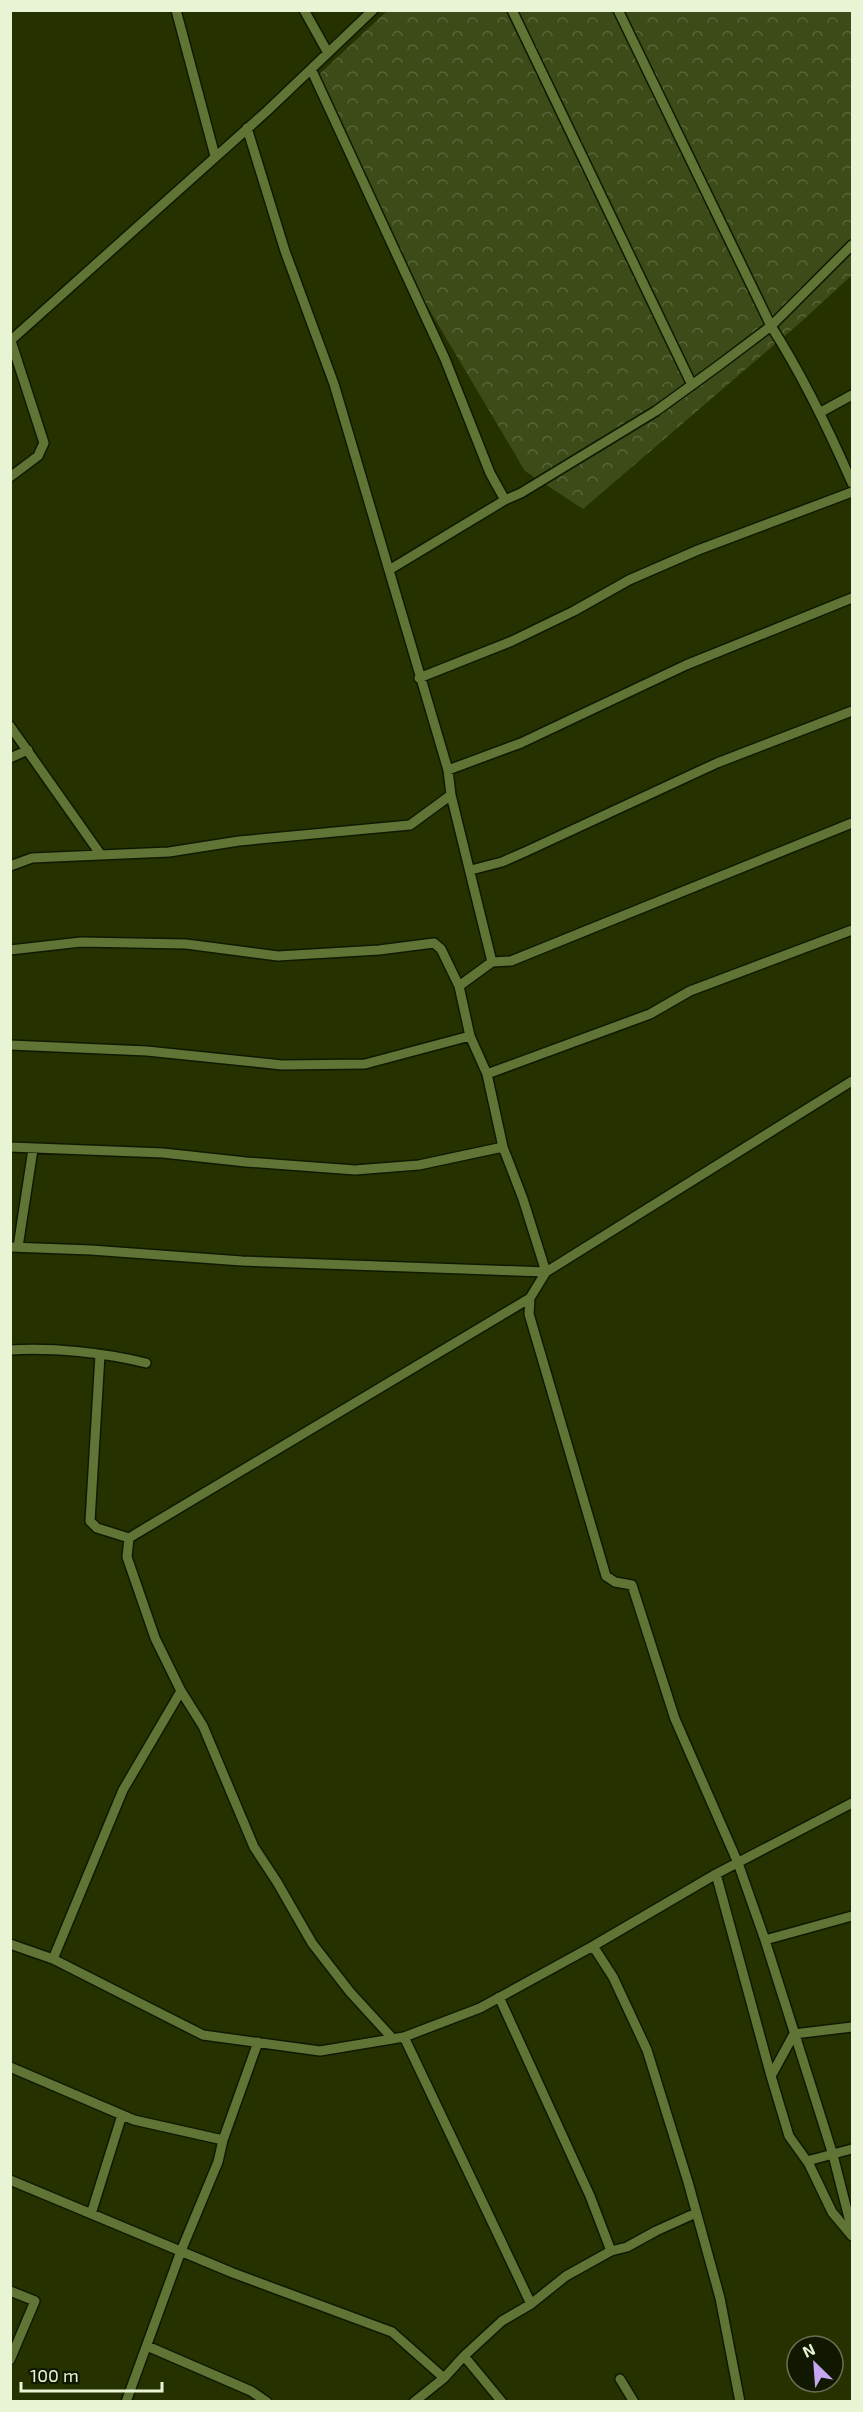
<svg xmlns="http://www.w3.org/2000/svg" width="863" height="2412" font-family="'Exo 2',sans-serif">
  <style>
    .forest { fill: url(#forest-crowns) }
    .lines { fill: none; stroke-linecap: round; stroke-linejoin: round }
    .street-casing { stroke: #101900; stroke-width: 12 }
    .street { stroke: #607435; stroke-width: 9 }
  </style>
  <defs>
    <pattern id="forest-crowns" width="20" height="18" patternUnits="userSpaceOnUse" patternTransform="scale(1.5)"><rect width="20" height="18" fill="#3c4b17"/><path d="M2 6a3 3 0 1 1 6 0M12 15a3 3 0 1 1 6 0" fill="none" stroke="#586638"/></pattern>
  </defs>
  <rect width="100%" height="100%" fill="#253200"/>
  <path class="forest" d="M387,11H852V275L802,321L583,509L525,471L395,252L312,81Z"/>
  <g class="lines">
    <g class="street-casing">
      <path id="street" d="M176,10L215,156
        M304,10L328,53
        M512,10L692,385
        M618,10L771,326C803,376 828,428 852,483
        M311,69L445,359L490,473L505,500L521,493L656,411L718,366L771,326L852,245
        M247,128L285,251L334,384L448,770L451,795L492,962L459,986L470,1036L487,1074L503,1147L523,1199L546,1272
        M10,341L267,111L373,10
        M821,412L852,395
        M10,477L38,456L44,443L11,341
        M389,570L505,500
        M419,678L512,641L574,611L629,580L698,550L852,492
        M10,726L101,855
        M10,758L28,750
        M448,770L521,743L686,665L852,598
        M10,866L32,858L169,852L239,841L410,825L451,795
        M471,870L502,862L527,851L717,763L852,711
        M10,950L81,942L186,944L278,956L379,950L434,943L441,949L459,986
        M492,962L511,961L852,823
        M10,1045L147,1051L282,1065L365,1064L470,1036
        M487,1074L650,1014L690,991L852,930
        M852,1081L546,1272L530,1298L529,1314L606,1576L615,1582L632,1585L675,1719L738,1863L765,1940L833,2155L852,2230
        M10,1147L163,1153L246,1162L355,1170L419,1165L503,1147
        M10,1247L91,1250L242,1261L546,1272
        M18,1247L33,1149
        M10,1350C52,1347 106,1353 146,1363
        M100,1355L90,1521L97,1528L129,1538L127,1557L155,1638L181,1691L203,1726L254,1847L277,1882L312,1943L350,1992L393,2039
        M129,1538L530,1298
        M716,1874L771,2076
        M765,1940L852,1916
        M10,1944L53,1959L203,2035L320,2051L404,2037L480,2008L593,1946L716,1874L852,1803
        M593,1946L613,1977L647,2050L688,2182L720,2298L740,2402
        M53,1959L123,1790L181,1691
        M499,1997L590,2196L611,2251L627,2247L656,2231L696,2213
        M404,2037L531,2304
        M10,2067L134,2120L223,2140L258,2042
        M807,2161L852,2149
        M10,2180L233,2273L392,2332L444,2378
        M91,2214L122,2115
        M852,2236L832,2212L809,2164L789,2136L771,2076L794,2034L852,2027
        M10,2291L35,2301L10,2360
        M147,2346L251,2391L267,2402
        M464,2356L502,2402
        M620,2379L634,2402
        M126,2402L181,2251L218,2162L223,2140
        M414,2402L444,2378L464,2356L502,2321L531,2304L566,2276L611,2251"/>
    </g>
    <use href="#street" class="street"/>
  </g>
  <rect width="863" height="2412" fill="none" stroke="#e8f4d3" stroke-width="24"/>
  <g transform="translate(815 2364) rotate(335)"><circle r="28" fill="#111801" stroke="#677055" stroke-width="1.5"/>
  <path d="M0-4.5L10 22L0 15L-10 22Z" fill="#c6a6f0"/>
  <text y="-9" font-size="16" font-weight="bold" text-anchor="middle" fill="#e8f4d3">N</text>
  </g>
  <path d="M21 2382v9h141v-9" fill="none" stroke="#e8f4d3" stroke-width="3"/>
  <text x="30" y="2382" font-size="18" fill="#e8f4d3" stroke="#111801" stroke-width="4.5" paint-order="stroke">100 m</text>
</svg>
